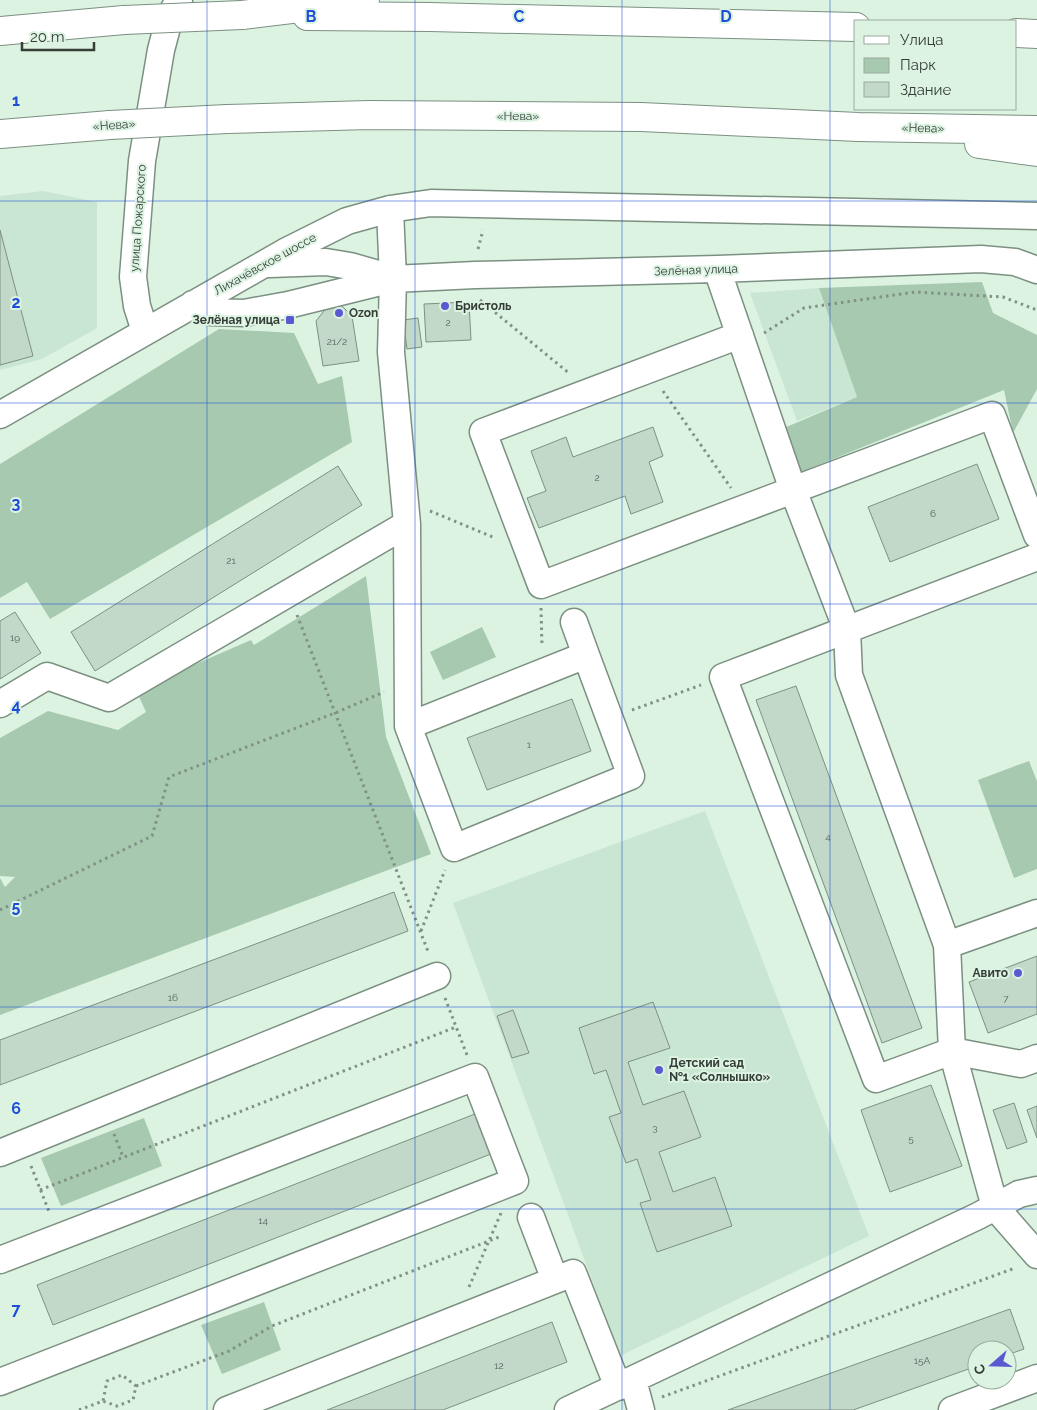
<svg xmlns="http://www.w3.org/2000/svg" width="1037" height="1410" font-family="Raleway,sans-serif">
  <style>
    .built { fill: #c9e6d2 }
    .green { fill: #a6c9b0 }
    .building { fill: #c2d8c8; stroke: #7d9182 }
    .lines { fill: none; stroke-linecap: round; stroke-linejoin: round }
    .minor-casing { stroke: #7b9081; stroke-width: 29 }
    .major-casing { stroke: #7b9081; stroke-width: 30 }
    .highway-casing { stroke: #7b9081; stroke-width: 30 }
    .path { stroke: #829186; stroke-width: 3; stroke-dasharray: 2.5 4; stroke-linecap: butt }
    .minor { stroke: #fff; stroke-width: 26 }
    .major { stroke: #fff; stroke-width: 28 }
    .highway { stroke: #fff; stroke-width: 28 }
    .highway-bridge-casing { stroke: #7b9081; stroke-width: 30; stroke-linecap: butt }
    .highway-bridge { stroke: #fff; stroke-width: 28 }
    .grid { fill: none; stroke: #1d4ed8; stroke-width: 1; stroke-opacity: 0.55 }
    .poi-dot { fill: #5a59d1; stroke: #dcf3e2; stroke-width: 2 }
    .labels { text-anchor: middle; stroke-width: 4; stroke-linejoin: round; paint-order: stroke }
    .number-label { font-size: 10px; fill: #58645b }
    .street-label { font-size: 12px; fill: #353d37; stroke: #dcf3e2 }
    .poi-label { font-size: 12px; font-weight: bold; fill: #353d37; stroke: #dcf3e2; text-anchor: start }
    .grid-label { font-size: 16px; text-anchor: middle; font-weight: bold; fill: #1d4ed8; stroke: #dcf3e2; stroke-width: 4; stroke-linejoin: round; paint-order: stroke }
  </style>
  <rect width="100%" height="100%" fill="#dcf3e2"/>
  <path class="built" d="M43,191L97,202V328L42,359L0,370V196Z
    M819,288L857,397L797,421L750,293Z
    M705,811L869,1236L620,1356L453,903Z"/>
  <path class="green" d="M982,282L993,313L1037,335V389L1013,433L1004,390L801,472L784,428L857,397L819,288Z
    M219,329L294,333L318,384L342,376L352,442L50,619L27,582L0,598V464Z
    M366,576L386,737L431,854L0,1015V878L5,887L15,877L0,876V738L48,711L118,730L146,712L136,690L251,640L254,645Z
    M482,627L496,657L443,680L430,652Z
    M1029,761L1037,781V869L1014,878L978,780Z
    M144,1118L162,1166L61,1206L41,1158Z
    M264,1302L281,1350L222,1374L201,1325Z"/>
  <path class="building" d="M0,230L33,356L0,365Z
    M469,302L471,340L426,342L424,304Z
    M341,305L352,316L359,361L323,366L316,321L327,307Z
    M418,318L422,347L407,349L403,320Z
    M653,427L663,456L649,462L663,502L631,514L625,496L539,528L527,498L546,491L531,451L566,437L573,457Z
    M977,464L999,519L890,562L868,507Z
    M338,466L362,505L95,671L71,632Z
    M15,612L41,653L0,679V621Z
    M796,686L922,1028L882,1043L756,700Z
    M572,699L591,751L487,790L467,738Z
    M394,892L408,931L0,1085V1040Z
    M1037,956V1014L988,1033L969,982Z
    M653,1002L670,1048L628,1062L643,1105L684,1091L701,1137L659,1152L673,1192L715,1177L732,1226L657,1252L640,1203L651,1200L637,1159L626,1163L609,1117L621,1113L606,1070L594,1074L579,1028Z
    M513,1010L529,1053L512,1058L497,1016Z
    M931,1085L962,1166L890,1192L861,1110Z
    M1014,1103L1027,1142L1007,1149L993,1110Z
    M1037,1106V1138L1027,1110Z
    M480,1112L496,1152L53,1325L37,1285Z
    M1010,1309L1024,1349L1007,1355V1350H977V1366L887,1398L853,1410H728Z
    M552,1322L567,1362L443,1410H327Z"/>
  <g class="lines">
    <g class="minor-casing">
      <path id="minor" d="M390,209L393,279L391,352L407,524L408,726L454,848L631,776L586,655L408,726
        M270,264L326,262L350,266L392,278
        M717,269L793,490L847,630L849,675L947,945L952,1051L995,1207L1019,1194L1037,1190
        M193,304L210,312L244,313L288,305L393,279L475,275L717,269L981,259L1015,262L1037,270
        M145,331L137,306L133,277L142,161L161,50L170,16L179,0
        M740,335L483,432L541,585L992,415L1037,535
        M0,415L285,252L347,221L390,209L431,203L1037,216
        M1037,557L723,677L876,1079L952,1051L1021,1064L1037,1058
        M574,622L586,655
        M0,704L47,676L109,698L407,524
        M947,945L1037,913
        M0,1153L437,976
        M531,1217L555,1280
        M0,1260L475,1077L515,1181L0,1382
        M633,1380L641,1410
        M227,1410L573,1273L618,1387
        M568,1410L978,1216L995,1207L1037,1255
        M952,1410L1037,1378"/>
    </g>
    <g class="major-casing">
      <path id="major" d="M307,16L430,17L856,27
        M1016,33L1037,34"/>
    </g>
    <g class="highway-casing">
      <path id="highway" d="M242,15L365,0
        M0,31L124,20
        M227,119L369,115L641,117L858,127L1037,130
        M0,134L110,125
        M979,144L1037,152"/>
    </g>
    <path class="path" d="M478,249L483,230
      M480,300L570,374
      M764,333L804,308L915,292L1003,297L1037,310
      M663,391L731,488
      M430,511L495,538
      M541,608L542,647
      M297,615L429,954
      M632,710L701,685
      M0,910L152,836L169,777L335,713L384,692
      M421,931L445,870
      M445,998L467,1055
      M114,1134L123,1157
      M31,1166L50,1214
      M40,1190L456,1027
      M469,1287L501,1213
      M136,1386L229,1351L272,1326L499,1237
      M662,1397L1015,1268
      M79,1410L103,1401L117,1406L133,1400L136,1386L122,1375L107,1381L103,1401"/>
    <use href="#minor" class="minor"/>
    <use href="#major" class="major"/>
    <use href="#highway" class="highway"/>
    <g class="highway-bridge-casing">
      <path id="highway-bridge" d="M124,20L242,15
        M110,125L227,119"/>
    </g>
    <use href="#highway-bridge" class="highway-bridge"/>
  </g>
  <path class="grid" d="M207,0V1410M415,0V1410M622,0V1410M830,0V1410M0,201H1037M0,403H1037M0,604H1037M0,806H1037M0,1007H1037M0,1209H1037"/>
  <g class="poi-dot">
    <circle cx="445" cy="306" r="5"/>
    <circle cx="339" cy="313" r="5"/>
    <rect x="285" y="315" width="10" height="10" rx="2.5"/>
    <circle cx="1018" cy="973" r="5"/>
    <circle cx="659" cy="1070" r="5"/>
  </g>
  <g class="labels">
    <g class="number-label">
      <text x="448" y="326">2</text>
      <text x="337" y="345">21/2</text>
      <text x="597" y="481">2</text>
      <text x="933" y="517">6</text>
      <text x="231" y="564">21</text>
      <text x="15" y="641">19</text>
      <text x="529" y="748">1</text>
      <text x="828" y="840">4</text>
      <text x="173" y="1001">16</text>
      <text x="1006" y="1002">7</text>
      <text x="655" y="1131">3</text>
      <text x="911" y="1142">5</text>
      <text x="263" y="1224">14</text>
      <text x="922" y="1364">15А</text>
      <text x="499" y="1369">12</text>
    </g>
    <g class="street-label">
      <text x="518" y="120">«Нева»</text>
      <text transform="translate(114 125) rotate(-4)" y="4">«Нева»</text>
      <text transform="translate(923 128) rotate(1)" y="4">«Нева»</text>
      <text transform="translate(138 218) rotate(-86)" y="4">улица Пожарского</text>
      <text transform="translate(265 264) rotate(-29)" y="4">Лихачёвское шоссе</text>
      <text transform="translate(696 270) rotate(-2)" y="4">Зелёная улица</text>
    </g>
    <g class="poi-label">
      <text x="455" y="310">Бристоль</text>
      <text x="349" y="317">Ozon</text>
      <text x="280" y="324" text-anchor="end">Зелёная улица</text>
      <text x="1008" y="977" text-anchor="end">Авито</text>
      <text x="669" y="1067">Детский сад<tspan x="669" dy="14">№1 «Солнышко»</tspan></text>
    </g>
  </g>
  <g class="grid-label">
    <text x="311" y="22">B</text>
    <text x="519" y="22">C</text>
    <text x="726" y="22">D</text>
    <text x="16" y="106">1</text>
    <text x="16" y="308">2</text>
    <text x="16" y="509">3</text>
    <text x="16" y="711">4</text>
    <text x="16" y="912">5</text>
    <text x="16" y="1114">6</text>
    <text x="16" y="1315">7</text>
  </g>
  <rect x="854" y="20" width="162" height="90" fill="#dcf3e2" stroke="#99aa9e"/>
  <rect x="864" y="36" width="25" height="8" fill="#ffffff" stroke="#99aa9e"/>
  <text x="900" y="45" font-size="15" fill="#353d37">Улица</text>
  <rect x="864" y="58" width="25" height="15" fill="#a6c9b0" stroke="#99aa9e"/>
  <text x="900" y="70" font-size="15" fill="#353d37">Парк</text>
  <rect x="864" y="82" width="25" height="15" fill="#c2d8c8" stroke="#99aa9e"/>
  <text x="900" y="95" font-size="15" fill="#353d37">Здание</text>
  <g transform="translate(992 1365) rotate(250)"><circle r="24" fill="#dcf3e2" stroke="#99aa9e"/>
  <path d="M0-4L9 19L0 12L-9 19Z" fill="#5a59d1"/>
  <text y="-8" font-size="14" font-weight="bold" text-anchor="middle" fill="#353d37">С</text>
  </g>
  <path d="M22 42v8h72v-8" fill="none" stroke="#353d37" stroke-width="2.5"/>
  <text x="30" y="42" font-size="15" fill="#353d37" stroke="#dcf3e2" stroke-width="4" paint-order="stroke">20 m</text>
</svg>
